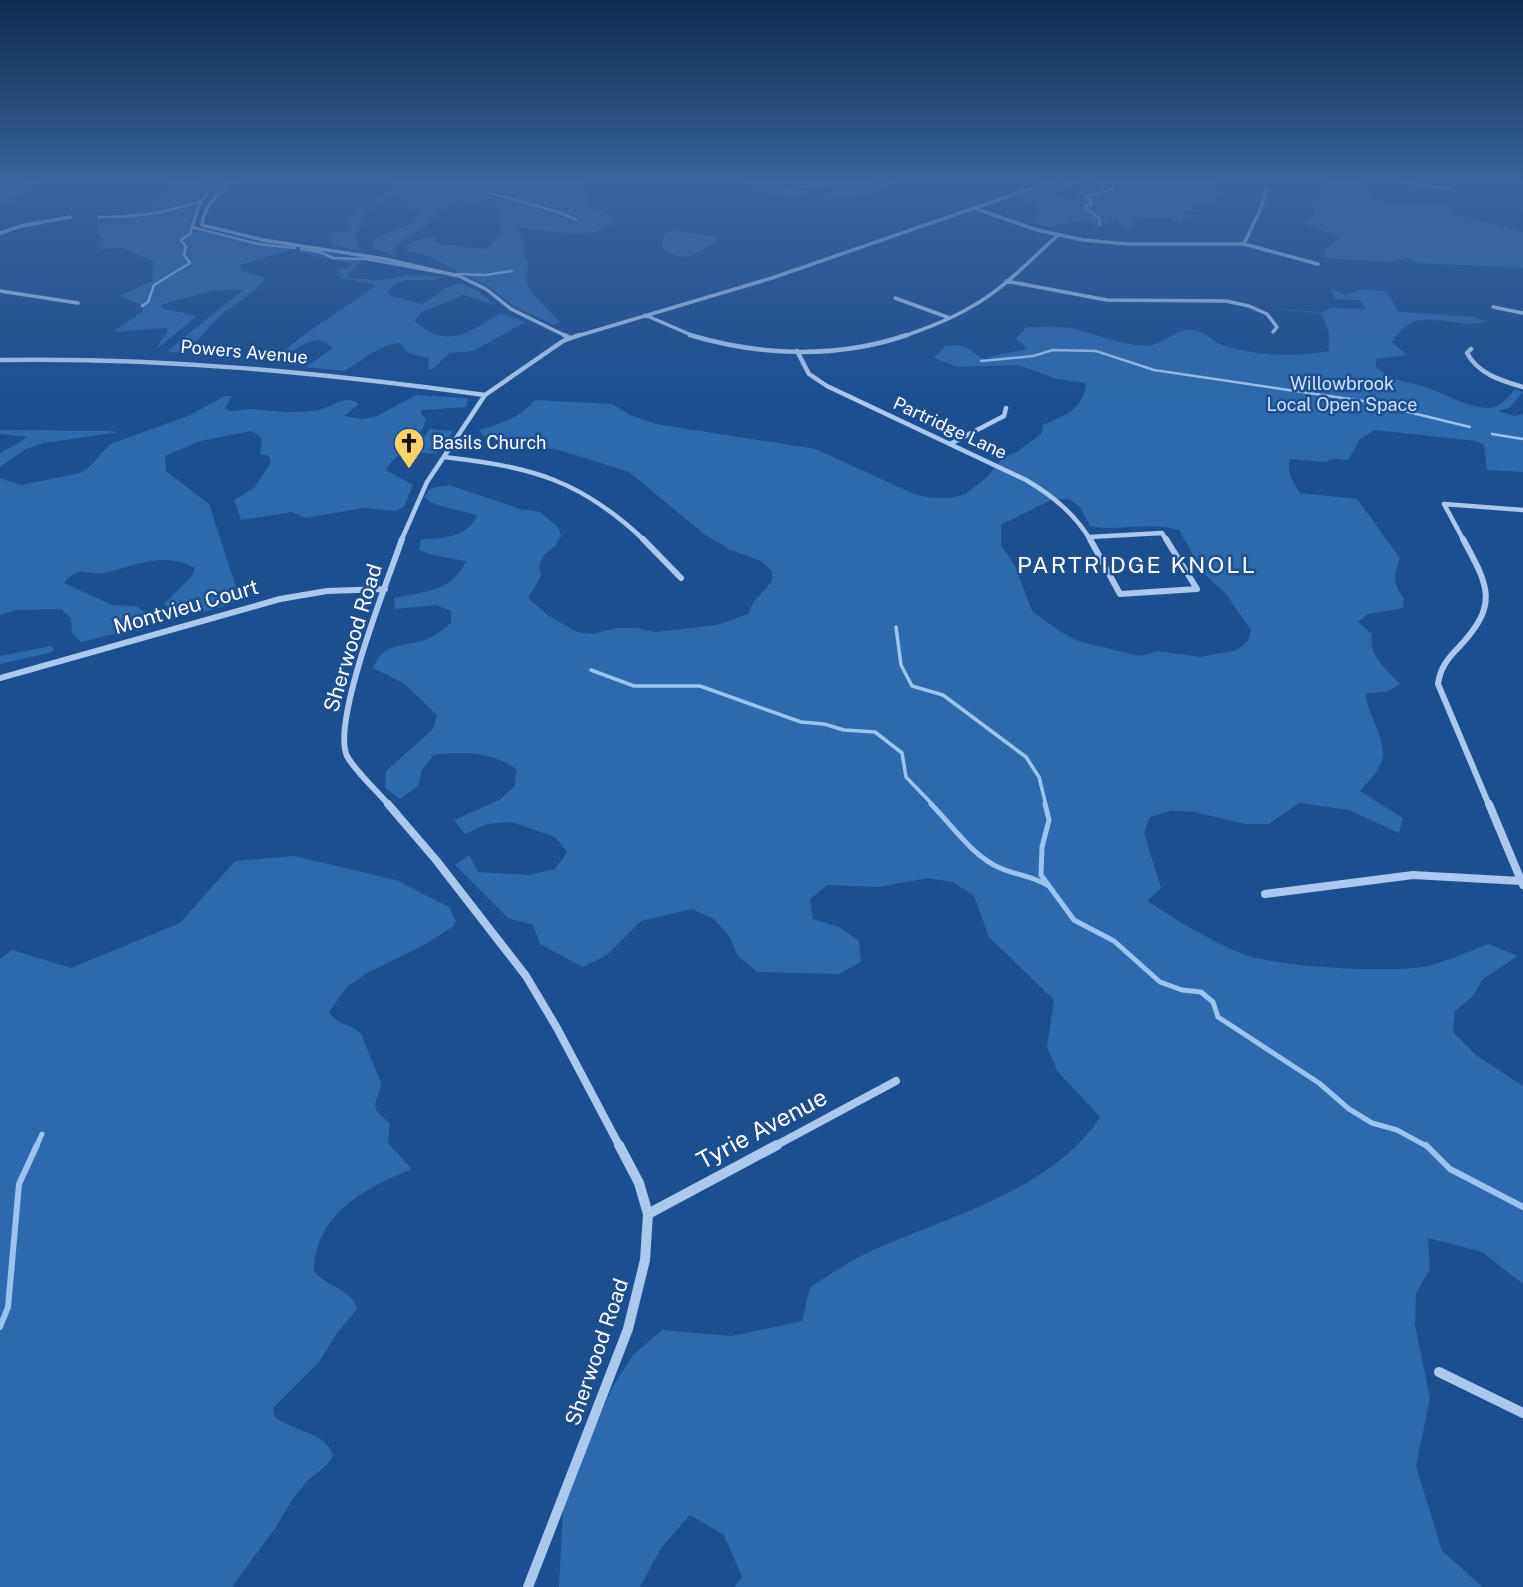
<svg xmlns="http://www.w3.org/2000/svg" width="1523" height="1587" font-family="'Public Sans',sans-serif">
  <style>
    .green { fill: #2e69ad; fill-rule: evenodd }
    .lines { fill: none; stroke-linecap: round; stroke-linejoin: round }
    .stream-far3 { stroke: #9cc4f0; stroke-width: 2.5 }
    .stream-far2 { stroke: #9cc4f0; stroke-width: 3.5 }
    .stream-far1 { stroke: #9cc4f0; stroke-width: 5 }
    .stream { stroke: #9cc4f0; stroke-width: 6 }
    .minor-far4 { stroke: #a9c9ee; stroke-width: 3.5 }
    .minor-far3 { stroke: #a9c9ee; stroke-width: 4.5 }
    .minor-far2 { stroke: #a9c9ee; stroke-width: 6 }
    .minor-far1 { stroke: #a9c9ee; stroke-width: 8 }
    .minor { stroke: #a9c9ee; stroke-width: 10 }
    .labels { text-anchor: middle; stroke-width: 5; stroke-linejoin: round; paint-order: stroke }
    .far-street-label { font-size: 18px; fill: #fff; stroke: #1b4f8f }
    .far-park-label { font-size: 18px; fill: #cfe3fa; stroke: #1b4f8f }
    .far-poi-label { font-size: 18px; fill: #fff; stroke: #1b4f8f; text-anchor: start }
    .street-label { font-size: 21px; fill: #fff; stroke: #1b4f8f }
    .neighbourhood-label { font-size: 23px; letter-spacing: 2px; fill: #fff; stroke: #1b4f8f }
    .near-street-label { font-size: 24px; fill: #fff; stroke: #1b4f8f }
  </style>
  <rect width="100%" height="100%" fill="#1b4f8f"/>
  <path class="green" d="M32,178H48L0,206V186L22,184Z
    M165,178H186L210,188L197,194L203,201C197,209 192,211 190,221L198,230L296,248L240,265L243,271L266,278C253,294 238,302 222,314C208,326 190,356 169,352L170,349L244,289L211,291L163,304L161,307L165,309L197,316L155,350L168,330L166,328L113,332L143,311L141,305L120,296L154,280L152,274L154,261L120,247L98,250L104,239L98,233L99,224L103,221L144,209L170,189L171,183Z
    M386,178H576L587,194L590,205L616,219C591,247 548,227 517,228L525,247L524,256L528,263L526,281L532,293L560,322L554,325L515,307L491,288L424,254L407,252L406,247C415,240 425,236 437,237L434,241L439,244L486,249L502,232L497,218L500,211L495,207L470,204L440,209L424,227L396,246L394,250L397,257L374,248L372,240L412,223L420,212L406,205L399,194H396C361,208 371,210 354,238L361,251L333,245L327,237L333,232L349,230L350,227L345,220L348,215L392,188L395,180Z
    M754,178H864L865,181L876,184L903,180L861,196L821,200L819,199L840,186L823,187L795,199L757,191V186L747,183Z
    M1075,178L1083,181L1054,193L1052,197L1081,199L1075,193L1076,190L1106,185L1089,178H1220L1214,186L1221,193L1213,200L1192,204L1191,208L1204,212L1184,210L1185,218L1180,222L1166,218L1132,220V228H1126L1116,220L1094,227L1090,221C1066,218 1056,234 1032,222L1041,211L1033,203L1023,199V196Z
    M1300,178H1355L1375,199L1389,203L1448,205L1449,212L1523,232V268L1416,263L1409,258L1391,262L1322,258L1326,249L1341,237L1305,224L1314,212L1311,203L1316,197L1325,196L1315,188L1330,186L1326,182Z
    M672,230L716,237L718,240C695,254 684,266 661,246L665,233Z
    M304,249L410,268L363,259L348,274L349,278L381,280L408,275L447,277C441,277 435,280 430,280C413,281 401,276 388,291L390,296L423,304L447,287L460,283L479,291L494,305L461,294L460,297L423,311L414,321C447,350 469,333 500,313L526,322L473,351L449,353L433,369H428L429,358L407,353L404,347L399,343C377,345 362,362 344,371L306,367L333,348C313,326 293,357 272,361L302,336L374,287L373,284L339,278L341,274L337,269L350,267L352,264L299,252Z
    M1330,289L1347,295L1361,289L1386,291L1399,312L1473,317L1486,322C1447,330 1418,301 1392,342L1407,355L1376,359V366C1393,384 1415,381 1436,391C1452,398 1471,408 1489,408C1501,407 1507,398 1515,389L1523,392L1509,408L1498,411L1515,416L1523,414V472L1487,470L1484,445L1476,441L1375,430L1360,439L1348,460L1334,459L1325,462L1290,459C1286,473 1293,481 1300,493L1357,499L1400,558C1394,575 1392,583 1404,598L1403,608L1368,614L1358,622L1372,634C1368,655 1386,669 1400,684L1387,692L1366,693C1366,715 1390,742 1381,763C1377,773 1367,783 1360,791L1403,818L1399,833L1349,810L1299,803L1269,824H1245L1195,812L1170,811L1150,817L1144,833L1161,888L1147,901C1179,921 1211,942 1246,955C1280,967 1386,973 1422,967C1444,963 1467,952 1488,944L1518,956L1483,979L1473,996L1455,1011L1453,1032L1476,1055L1523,1086V1284L1482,1252L1428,1238L1430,1269L1416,1293L1415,1325L1430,1398L1416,1466L1442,1551L1483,1587H734L742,1577L724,1535L690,1515L661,1548L640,1587H559L563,1509L578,1466L612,1388L633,1355L662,1330L731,1336L802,1321L810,1287C830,1275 850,1260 871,1251C947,1217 1053,1190 1100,1117L1058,1072L1047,1047L1054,1000L989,937L974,896L953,882L928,878L879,887L828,885L810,899L813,919L839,927L859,941L861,962L839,974L757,972L738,956L729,936L714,919L692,909L641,921L607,955L583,967L540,944L533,925L508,918L455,865L469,855L478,872L529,875L555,869L567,852L555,837L512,822L487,824L465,834L454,820L499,800L515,786L516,769C492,752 463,751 434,755L422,770L418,786L400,799L385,788L386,771L433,729L437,715L403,683L373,668C384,644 395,647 418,642C431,639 441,631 451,623V611L436,605L395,609L394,598C426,591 451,592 466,561L433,555L419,550L421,539C443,539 467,537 477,516C460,508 438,510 424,497L431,488L449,485L520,509L540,512L558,527L561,536L555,546L544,555L539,565L541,576L528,598L549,616L577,632L592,634L616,628H637L655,632L717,625L748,614L753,603L772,581V571L761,561L729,549L704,534L629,472L559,450L484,437L479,430C503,423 518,419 535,400L612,404L630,415L656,424L816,449L916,495L933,498H951L965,494L985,479L1004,457L1017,452L1042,433L1043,425C1065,415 1083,410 1086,383L1057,379L1018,365L958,367L934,358L945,346C953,346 962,344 969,349C979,355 982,362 996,360L988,357L1027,349L1016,338L1027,327C1041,327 1056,326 1070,328C1091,332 1136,351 1155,344C1174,338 1175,326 1200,332C1208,334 1213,342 1222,345C1258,356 1293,358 1329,351V332L1321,313L1268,309L1322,312L1331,308L1365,309L1360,300L1335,299ZM1069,499L1080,507L1090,526C1120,532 1149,521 1179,530L1203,573L1226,594L1251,630L1248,641L1237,650L1200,657L1158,651L1140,656L1078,641L1061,632L1032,611L1015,566L1001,545V525L1051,500Z
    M225,396H232L225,408L230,411C237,411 245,409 252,409C274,411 296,414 319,410C334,406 346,394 359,404L344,416L361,419L375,417L416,395L467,398L468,401L466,407L422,410L421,414L426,419C420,444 395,453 386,470L413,485L404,506L397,511L363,508L305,518L292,512L241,520L234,500L255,487L271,462L269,456L260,454L262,438L252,431L200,441L165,456L166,471L209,504L238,593L235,601L230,604C206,612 187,621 164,604L192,576L195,568C164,552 139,564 109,572C88,578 81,562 64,583L112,605L136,606L154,618L149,625L81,642L72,633L71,618L61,609L17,610L0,615V478L21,485L80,473C94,467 99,452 113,443L188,416Z
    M430,429L453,431L436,454L412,452Z
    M0,430L107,431L119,432L44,443L26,449L0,467V453L28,437L0,434Z
    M51,646L55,650L49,653L0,664V656Z
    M294,856L396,880L449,907L456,921L454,926L422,946L367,973L347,987L329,1012C340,1028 351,1022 361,1034L381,1083C382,1093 371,1102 377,1111C381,1116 386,1119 390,1124L388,1143L410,1167V1170C364,1188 315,1215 314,1271C325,1286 353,1290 357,1309L337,1333L319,1362L273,1408L274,1416C290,1431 327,1431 333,1456L327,1465L308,1480L292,1500L276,1527L232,1587H0V959L12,950L71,968L180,923L235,861Z"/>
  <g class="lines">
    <path class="stream-far3" d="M482,178L494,189L491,193L561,213L576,220
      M229,180L235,178
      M209,190L199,205L192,227L258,244L295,248
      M787,191L834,178
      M99,217C136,218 167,212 202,201
      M1100,225L1099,218L1085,207L1092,202L1085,197L1113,189L1114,183L1128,181L1126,178
      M301,249L320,252L333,258L366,259L442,273
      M457,274L485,275L512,271
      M142,306L148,302L154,285L190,263L184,255L186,247L181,240L190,234L192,227
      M981,361L1033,356L1053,350L1096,351L1154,370L1363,401L1470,427
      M1492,434L1523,439"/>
    <path class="stream-far2" d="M896,627L901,665L912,686L943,695L1026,757L1039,777L1046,805
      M591,670L634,686H700L801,722L824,724L844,730L875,732L902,753L906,777L933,805"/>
    <path class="stream-far1" d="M931,804C951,824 973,857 1000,868C1016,875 1032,876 1047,885
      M1045,804L1049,820L1042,847L1041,875L1074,920L1114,941L1160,982L1182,990L1201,992L1213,1002L1218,1017L1319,1083L1349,1109L1372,1123L1397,1130L1428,1147
      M36,1147L42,1134"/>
    <path class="stream" d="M1426,1145L1450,1169L1523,1207
      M0,1327L8,1307L19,1184L37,1145"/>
    <path class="minor-far4" d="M242,178C223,188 204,203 202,225L263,240L385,259L459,276L486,289L511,309L568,337
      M1399,178L1414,185L1453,189
      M974,208L1037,230L1083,240L1128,244H1244L1318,264
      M0,233L21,226L70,217
      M1244,244C1252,224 1265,207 1266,187
      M1006,281L1107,300L1226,301L1249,306L1267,314L1277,327L1273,332
      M0,291L78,303
      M895,298L950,318
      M1493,307L1523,313
      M645,315L696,337
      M574,337L772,278L1061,178
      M901,337C925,329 949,320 971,307C1004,289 1030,260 1058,235"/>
    <path class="minor-far3" d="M564,335L570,338
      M690,335C760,356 836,359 907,335
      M1471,349L1467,353C1478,374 1502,381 1523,387
      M797,351L809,374L827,386L1026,480C1053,496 1075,514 1091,541
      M0,360C163,357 323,373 485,395
      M950,444L1004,416L1006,408
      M444,457C531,467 580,479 645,541
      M1444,504L1464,541
      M1444,504L1523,510
      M1089,537L1162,533L1167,541
      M401,541L427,482L485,395L563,341L579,335"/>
    <path class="minor-far2" d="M643,539L681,578
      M1090,539L1120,594L1197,589L1166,539
      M1463,539C1489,587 1499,604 1459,647C1448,658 1440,668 1438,684L1489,805
      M0,678L280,599L327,591L385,589
      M389,805C378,792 355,771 347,756C331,722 388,580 402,539"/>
    <path class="minor-far1" d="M388,804L436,860L526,976L557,1028L620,1147
      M1489,804L1523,885
      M1265,894L1413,875L1521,881
      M773,1147L896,1081"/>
    <path class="minor" d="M648,1214L777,1145
      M1439,1372L1523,1413
      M528,1587L628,1329L645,1260L648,1214L639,1183L619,1145"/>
  </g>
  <linearGradient id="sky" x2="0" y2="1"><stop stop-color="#0f2b4f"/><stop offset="0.45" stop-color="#39639b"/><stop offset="1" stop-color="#39639b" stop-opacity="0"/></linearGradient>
  <rect width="1523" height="400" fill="url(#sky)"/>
  <defs>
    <g id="church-pin" transform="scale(1.575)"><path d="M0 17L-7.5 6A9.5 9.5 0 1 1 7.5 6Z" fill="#ffd166" stroke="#1b4f8f"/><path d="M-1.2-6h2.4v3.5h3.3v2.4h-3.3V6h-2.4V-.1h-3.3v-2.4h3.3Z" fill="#111"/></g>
  </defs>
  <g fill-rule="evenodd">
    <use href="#church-pin" x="409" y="443"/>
  </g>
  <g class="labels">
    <g class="far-street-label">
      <text transform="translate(244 352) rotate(5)" y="6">Powers Avenue</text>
      <text transform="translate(950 428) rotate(25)" y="6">Partridge Lane</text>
    </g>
    <g class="far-park-label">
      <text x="1342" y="390">Willowbrook<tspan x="1342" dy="21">Local Open Space</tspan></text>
    </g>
    <g class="far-poi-label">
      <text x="432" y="449">Basils Church</text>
    </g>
    <g class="street-label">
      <text transform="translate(186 607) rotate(-16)" y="7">Montvieu Court</text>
      <text transform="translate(353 638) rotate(-73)" y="7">Sherwood Road</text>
      <text transform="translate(597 1352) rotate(-71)" y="7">Sherwood Road</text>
    </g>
    <g class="neighbourhood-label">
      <text x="1137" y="573">PARTRIDGE KNOLL</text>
    </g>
    <g class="near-street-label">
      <text transform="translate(762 1129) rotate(-28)" y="8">Tyrie Avenue</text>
    </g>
  </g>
</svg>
